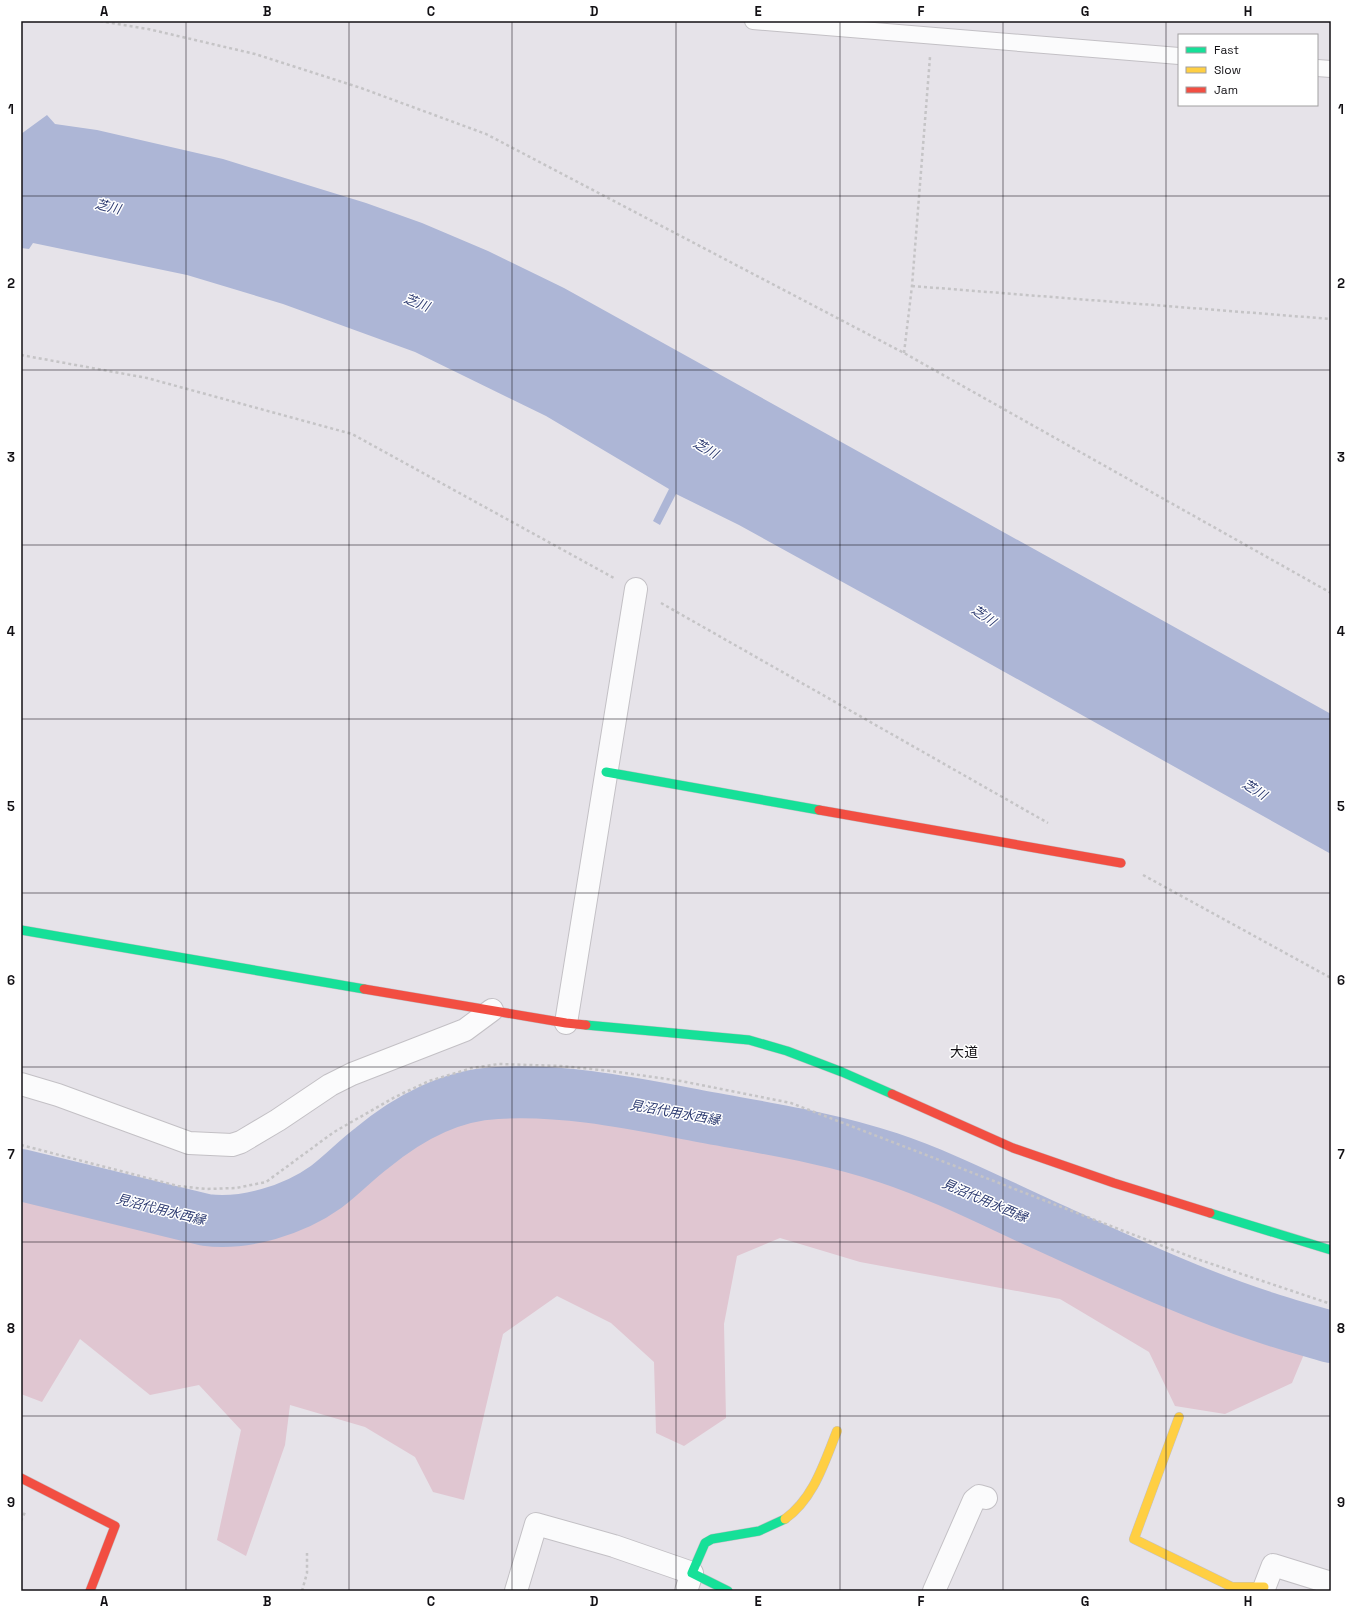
<svg xmlns="http://www.w3.org/2000/svg" width="1352" height="1612" font-family="'Space Grotesk','Noto Sans JP',sans-serif">
  <style>
    .green { fill: #e0c6d1 }
    .water { fill: #adb6d6 }
    .lines { fill: none; stroke-linecap: round; stroke-linejoin: round }
    .river { stroke: #adb6d6; stroke-width: 52 }
    .lane-casing { stroke: #c3c0c5; stroke-width: 18 }
    .street-casing { stroke: #c3c0c5; stroke-width: 24 }
    .fast-casing { stroke: #c3c0c5; stroke-width: 10 }
    .slow-casing { stroke: #c3c0c5; stroke-width: 10 }
    .jam-casing { stroke: #c3c0c5; stroke-width: 10 }
    .path { stroke: #c5c4c6; stroke-width: 2.5; stroke-dasharray: 3 3; stroke-linecap: butt }
    .lane { stroke: #fbfbfc; stroke-width: 16 }
    .street { stroke: #fbfbfc; stroke-width: 22 }
    .fast { stroke: #16e098; stroke-width: 9 }
    .slow { stroke: #ffcf43; stroke-width: 9 }
    .jam { stroke: #f24e42; stroke-width: 9 }
    .grid { fill: none; stroke: #131115; stroke-width: 1; stroke-opacity: 0.55 }
    .labels { text-anchor: middle; stroke-width: 3; stroke-linejoin: round; paint-order: stroke }
    .water-label { font-size: 13px; font-style: italic; fill: #2d3b71; stroke: #fff }
    .quarter-label { font-size: 14px; fill: #131115; stroke: #fff }
    .neatline { fill: none; stroke: #131115; stroke-width: 1.5 }
    .grid-label { font-size: 13px; text-anchor: middle; font-weight: bold; fill: #131115 }
  </style>
  <rect width="100%" height="100%" fill="#e6e3e9"/>
  <path class="green" d="M515,1110L576,1111L715,1130L832,1151L1211,1271L1317,1323L1292,1383L1225,1414L1175,1406L1149,1352L1060,1299L860,1262L780,1238L737,1256L724,1324L726,1418L684,1446L656,1433L654,1362L611,1323L557,1296L503,1334L464,1500L433,1492L415,1457L365,1427L290,1405L285,1445L246,1556L217,1540L241,1430L199,1385L150,1395L80,1339L42,1402L21,1394V1188L217,1222L362,1176L404,1145L451,1117Z"/>
  <path class="water" d="M47,115L55,124L97,130L223,159L366,203L422,223L488,251L564,288L1331,714V854L897,612L739,525L676,494L660,525L653,521L669,489L546,416L415,352L283,304L187,275L33,243L29,249L21,248V134Z"/>
  <g class="lines">
    <path class="river" d="M21,1175L206,1220C245,1225 294,1210 326,1187C342,1175 356,1160 372,1148C407,1119 451,1095 497,1093C561,1089 626,1102 689,1114C756,1127 824,1136 889,1158C946,1177 1001,1206 1055,1230C1125,1262 1195,1295 1267,1318C1288,1325 1310,1331 1331,1337"/>
    <g class="lane-casing">
      <path id="lane" d="M753,21L1179,56
        M1317,68L1331,69"/>
    </g>
    <g class="street-casing">
      <path id="street" d="M566,1023L636,589
        M21,1084L58,1095L189,1143L232,1145L241,1142L278,1120L330,1085L352,1074L465,1030L492,1010
        M516,1591L536,1524L614,1546L692,1573L686,1591
        M934,1591L974,1500L979,1496L986,1498
        M1263,1591L1273,1565L1331,1583"/>
    </g>
    <g class="fast-casing">
      <path id="fast" d="M606,772L819,810
        M21,930L364,989
        M586,1025L749,1040L787,1051L842,1072L892,1094
        M1210,1213L1331,1250
        M728,1591L692,1573L705,1543L712,1539L759,1531L785,1519"/>
    </g>
    <g class="slow-casing">
      <path id="slow" d="M1179,1417L1134,1539L1232,1587H1264
        M785,1519C814,1498 824,1463 837,1431"/>
    </g>
    <g class="jam-casing">
      <path id="jam" d="M819,810L1121,863
        M364,989L566,1023L586,1025
        M892,1094L1013,1148L1114,1183L1210,1213
        M21,1478L115,1526L90,1591"/>
    </g>
    <path class="path" d="M100,21L148,29L255,54L361,88L486,134L904,353L1331,593
      M912,286L1331,319
      M904,353L912,286L930,57
      M21,355L147,378L352,434L614,578
      M661,603L1048,823
      M1143,875L1331,978
      M21,1145L178,1186L206,1189L236,1188L266,1182L334,1132L395,1097L429,1081L472,1068L499,1064L561,1066L611,1071L681,1081L791,1103L1194,1258L1331,1304
      M21,1521L26,1510
      M302,1591L307,1573V1553"/>
    <use href="#lane" class="lane"/>
    <use href="#street" class="street"/>
    <use href="#fast" class="fast"/>
    <use href="#slow" class="slow"/>
    <use href="#jam" class="jam"/>
  </g>
  <path class="grid" d="M186,21V1591M349,21V1591M512,21V1591M676,21V1591M840,21V1591M1003,21V1591M1166,21V1591M21,196H1331M21,370H1331M21,545H1331M21,719H1331M21,893H1331M21,1067H1331M21,1242H1331M21,1416H1331"/>
  <g class="labels">
    <g class="water-label">
      <text transform="translate(108 206) rotate(14)" y="5">芝川</text>
      <text transform="translate(417 302) rotate(21)" y="5">芝川</text>
      <text transform="translate(706 448) rotate(30)" y="5">芝川</text>
      <text transform="translate(984 615) rotate(35)" y="5">芝川</text>
      <text transform="translate(1255 789) rotate(32)" y="5">芝川</text>
      <text transform="translate(675 1112) rotate(10)" y="5">見沼代用水西縁</text>
      <text transform="translate(985 1200) rotate(23)" y="5">見沼代用水西縁</text>
      <text transform="translate(161 1209) rotate(14)" y="5">見沼代用水西縁</text>
    </g>
    <g class="quarter-label">
      <text x="964" y="1057">大道</text>
    </g>
  </g>
  <rect width="1352" height="1612" fill="none" stroke="#ffffff" stroke-width="44"/>
  <rect x="1178" y="34" width="140" height="72" fill="#ffffff" stroke="#a1a0a1"/>
  <rect x="1186" y="47" width="20" height="6" fill="#16e098" stroke="#a1a0a1"/>
  <text x="1214" y="54" font-size="12" fill="#131115">Fast</text>
  <rect x="1186" y="67" width="20" height="6" fill="#ffcf43" stroke="#a1a0a1"/>
  <text x="1214" y="74" font-size="12" fill="#131115">Slow</text>
  <rect x="1186" y="87" width="20" height="6" fill="#f24e42" stroke="#a1a0a1"/>
  <text x="1214" y="94" font-size="12" fill="#131115">Jam</text>
  <rect x="22" y="22" width="1308" height="1568" class="neatline"/>
  <g class="grid-label">
    <text x="104" y="16">A</text>
    <text x="267" y="16">B</text>
    <text x="431" y="16">C</text>
    <text x="594" y="16">D</text>
    <text x="758" y="16">E</text>
    <text x="921" y="16">F</text>
    <text x="1085" y="16">G</text>
    <text x="1248" y="16">H</text>
    <text x="11" y="114">1</text>
    <text x="1341" y="114">1</text>
    <text x="11" y="288">2</text>
    <text x="1341" y="288">2</text>
    <text x="11" y="462">3</text>
    <text x="1341" y="462">3</text>
    <text x="11" y="636">4</text>
    <text x="1341" y="636">4</text>
    <text x="11" y="811">5</text>
    <text x="1341" y="811">5</text>
    <text x="11" y="985">6</text>
    <text x="1341" y="985">6</text>
    <text x="11" y="1159">7</text>
    <text x="1341" y="1159">7</text>
    <text x="11" y="1333">8</text>
    <text x="1341" y="1333">8</text>
    <text x="11" y="1507">9</text>
    <text x="1341" y="1507">9</text>
    <text x="104" y="1606">A</text>
    <text x="267" y="1606">B</text>
    <text x="431" y="1606">C</text>
    <text x="594" y="1606">D</text>
    <text x="758" y="1606">E</text>
    <text x="921" y="1606">F</text>
    <text x="1085" y="1606">G</text>
    <text x="1248" y="1606">H</text>
  </g>
</svg>
